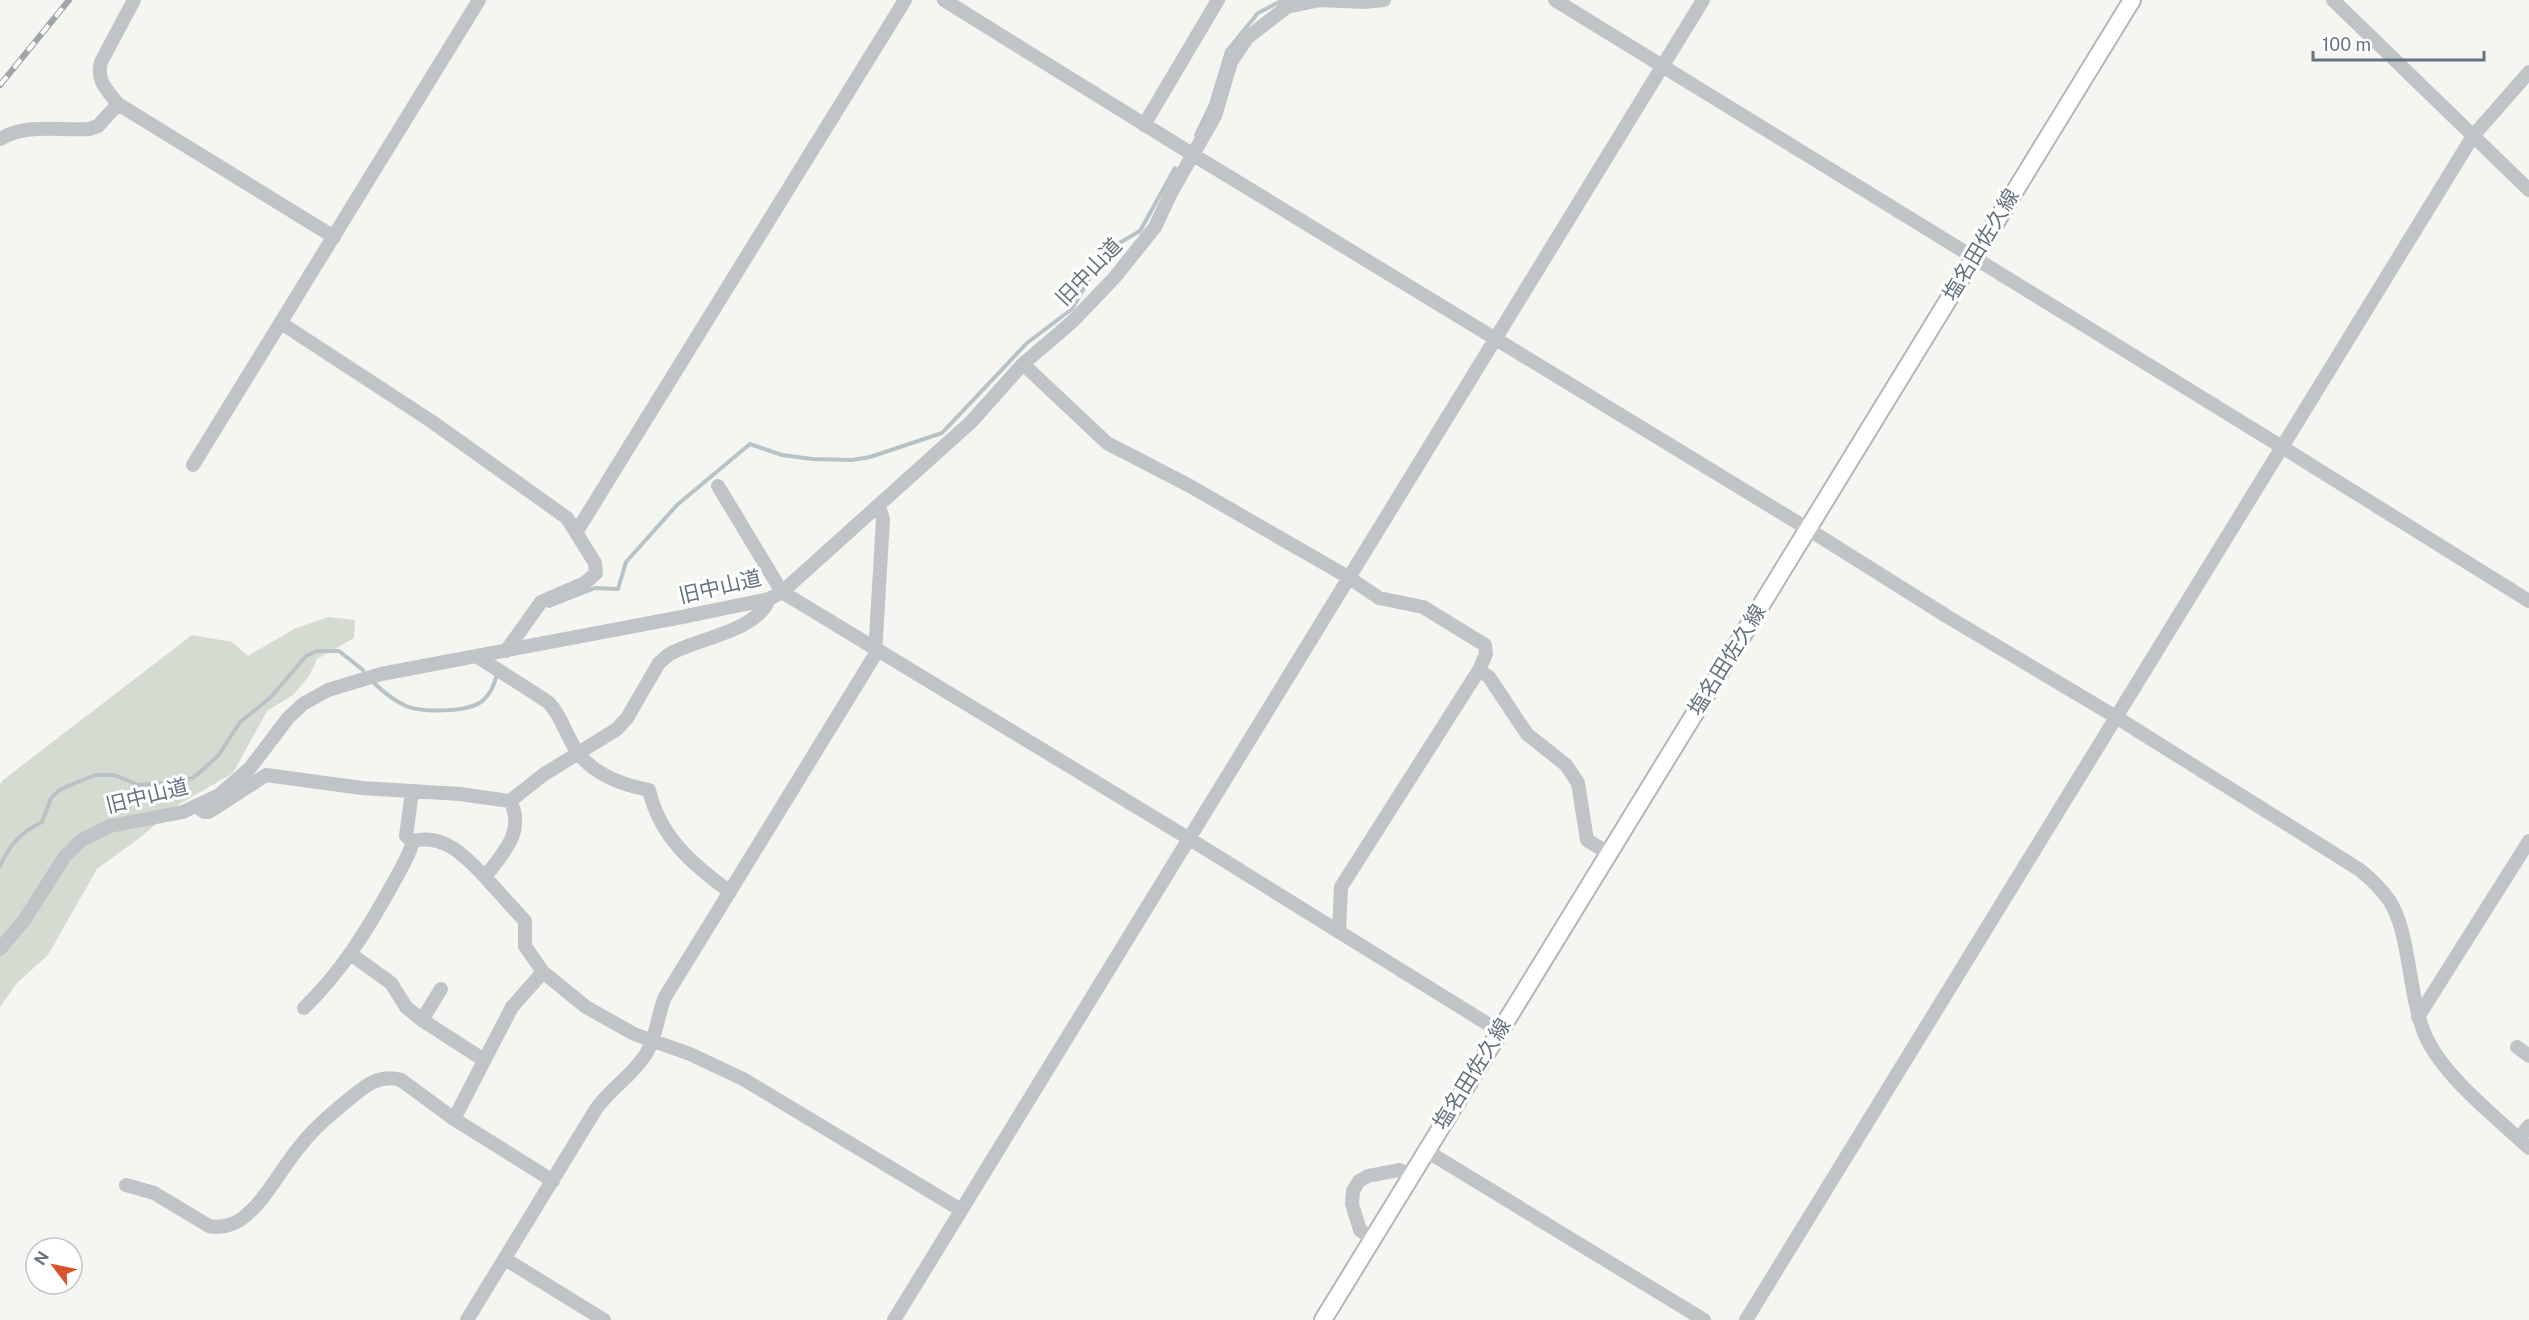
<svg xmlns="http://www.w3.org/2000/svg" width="2529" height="1320" font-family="'Public Sans','Noto Sans JP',sans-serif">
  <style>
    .green { fill: #d6dbd2 }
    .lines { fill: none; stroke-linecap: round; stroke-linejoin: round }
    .stream { stroke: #b7c3c7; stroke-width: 4 }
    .major-casing { stroke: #b3b7ba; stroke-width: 20 }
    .minor { stroke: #c0c4c7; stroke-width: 14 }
    .major { stroke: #fff; stroke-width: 16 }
    .rail-casing { stroke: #9fa5aa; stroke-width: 6 }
    .rail { stroke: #fff; stroke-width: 4; stroke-dasharray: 11; stroke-linecap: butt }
    .labels { text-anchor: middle; stroke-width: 6; stroke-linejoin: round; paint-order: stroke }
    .street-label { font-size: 21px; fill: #657480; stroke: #fff }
  </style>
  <rect width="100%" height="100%" fill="#f5f5f1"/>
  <path class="green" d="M328,617L355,620L354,638L317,659L309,676L293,695L267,711L233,773L178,805L141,837L97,869L48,955L16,984L0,1007V784L3,780L192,635L232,642L248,656L294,629Z"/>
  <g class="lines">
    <path class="stream" d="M1196,135L1211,104L1227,51L1258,13L1283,0
      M549,606L595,588L618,589L626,562L677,505L750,444L782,455L812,459L852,460L870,457L942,433L1027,343L1072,309L1101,258L1109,249L1140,231L1175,168
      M372,681C382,691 393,700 406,706C423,713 466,712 481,702C491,694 494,685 497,674
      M0,866C10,844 21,832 42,822L51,798L61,789L95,775H114L139,785L170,783L193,778L218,756L240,722L270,698L306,656L317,651H339L363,670"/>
    <g class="major-casing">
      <path id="major" d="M1323,1320L2132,0"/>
    </g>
    <path class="minor" d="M134,0L101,62C96,81 107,90 118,104L334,237
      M944,0L1200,159L1808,529L1948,617L2116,717L2360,870C2371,879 2381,889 2389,900C2411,933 2408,998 2426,1037C2445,1078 2496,1117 2529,1148
      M1320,0L1364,2L1384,0
      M1555,0L2282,447L2529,601
      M2333,0L2529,190
      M1144,125L1218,0
      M0,139C26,123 60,131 89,129L98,126L118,104
      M281,323L431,421L567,518L595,563L596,573L585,583L541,602L506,651
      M1023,364L1107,443L1190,486L1348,577L1379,598L1423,607L1485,645L1486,654L1479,670L1489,677L1527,734L1566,765L1578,783L1587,840L1608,853
      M193,465L479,0
      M718,486L782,592L1188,838L1499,1031
      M577,531L905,0
      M478,657L548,702C563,717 566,738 579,754C596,776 623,785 649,790C660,837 692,864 730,892
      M510,801C526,831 503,853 485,877L525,921V946L543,972L586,1007L634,1034L690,1054L743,1079L961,1210
      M196,806L204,812H209L266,775L362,788L460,794L510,801L543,775L617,729L627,718L659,663L668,655C696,638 757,632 769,599
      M413,841C444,833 465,856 485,877
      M1339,932L1341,887L1479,670
      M0,949L25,919L65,856L82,840L110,826L183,812L219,795L250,768L288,718L303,704L328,690L381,674L682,617L769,599L782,592L971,422L1023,364L1073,321L1115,277L1155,227L1172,191L1215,116L1231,62L1247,38L1287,7L1320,0
      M352,955L391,983L406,1007L422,1020
      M441,989L422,1020L484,1060
      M304,1008C341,972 366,932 391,887C399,872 409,857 413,841L406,836L412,792
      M2418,1017L2529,841
      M2517,1047L2529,1056
      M454,1119L512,1007L543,972
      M2519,1138L2529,1126
      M1425,1150L1704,1320
      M126,1185L154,1193L209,1226C220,1228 230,1226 240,1220C265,1203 281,1168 301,1145C314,1128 331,1114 348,1100C364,1087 379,1073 401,1080L454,1119L553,1181
      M1371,1238L1360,1230L1352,1204L1353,1191L1359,1181L1368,1176L1399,1170L1410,1174
      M505,1259L604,1320
      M467,1320L596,1109C611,1088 632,1076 646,1054C657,1036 657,1016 665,997L875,655L883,519L879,507
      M894,1320L1703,0
      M1746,1320L2473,136L2529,72"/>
    <use href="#major" class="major"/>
    <g class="rail-casing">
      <path id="rail" d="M0,85L69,0"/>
    </g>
    <use href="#rail" class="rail"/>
  </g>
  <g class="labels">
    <g class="street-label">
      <text transform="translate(1981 245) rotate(-59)" y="7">塩名田佐久線</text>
      <text transform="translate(1089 272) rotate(-46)" y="7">旧中山道</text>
      <text transform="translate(720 587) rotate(-13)" y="7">旧中山道</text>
      <text transform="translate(1727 660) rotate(-58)" y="7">塩名田佐久線</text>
      <text transform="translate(147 796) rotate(-14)" y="7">旧中山道</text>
      <text transform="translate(1472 1074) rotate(-58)" y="7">塩名田佐久線</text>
    </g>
  </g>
  <g transform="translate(54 1266) rotate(302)"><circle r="28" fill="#ffffff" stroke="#c1c7cc" stroke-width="1.5"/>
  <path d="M0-4.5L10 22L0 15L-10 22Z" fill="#d9532c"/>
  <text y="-9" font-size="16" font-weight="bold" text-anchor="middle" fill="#657480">N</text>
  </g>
  <path d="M2313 51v9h171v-9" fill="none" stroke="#657480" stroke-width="3"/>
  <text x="2322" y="51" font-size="18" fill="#657480" stroke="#ffffff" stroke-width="4.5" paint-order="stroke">100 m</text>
</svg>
